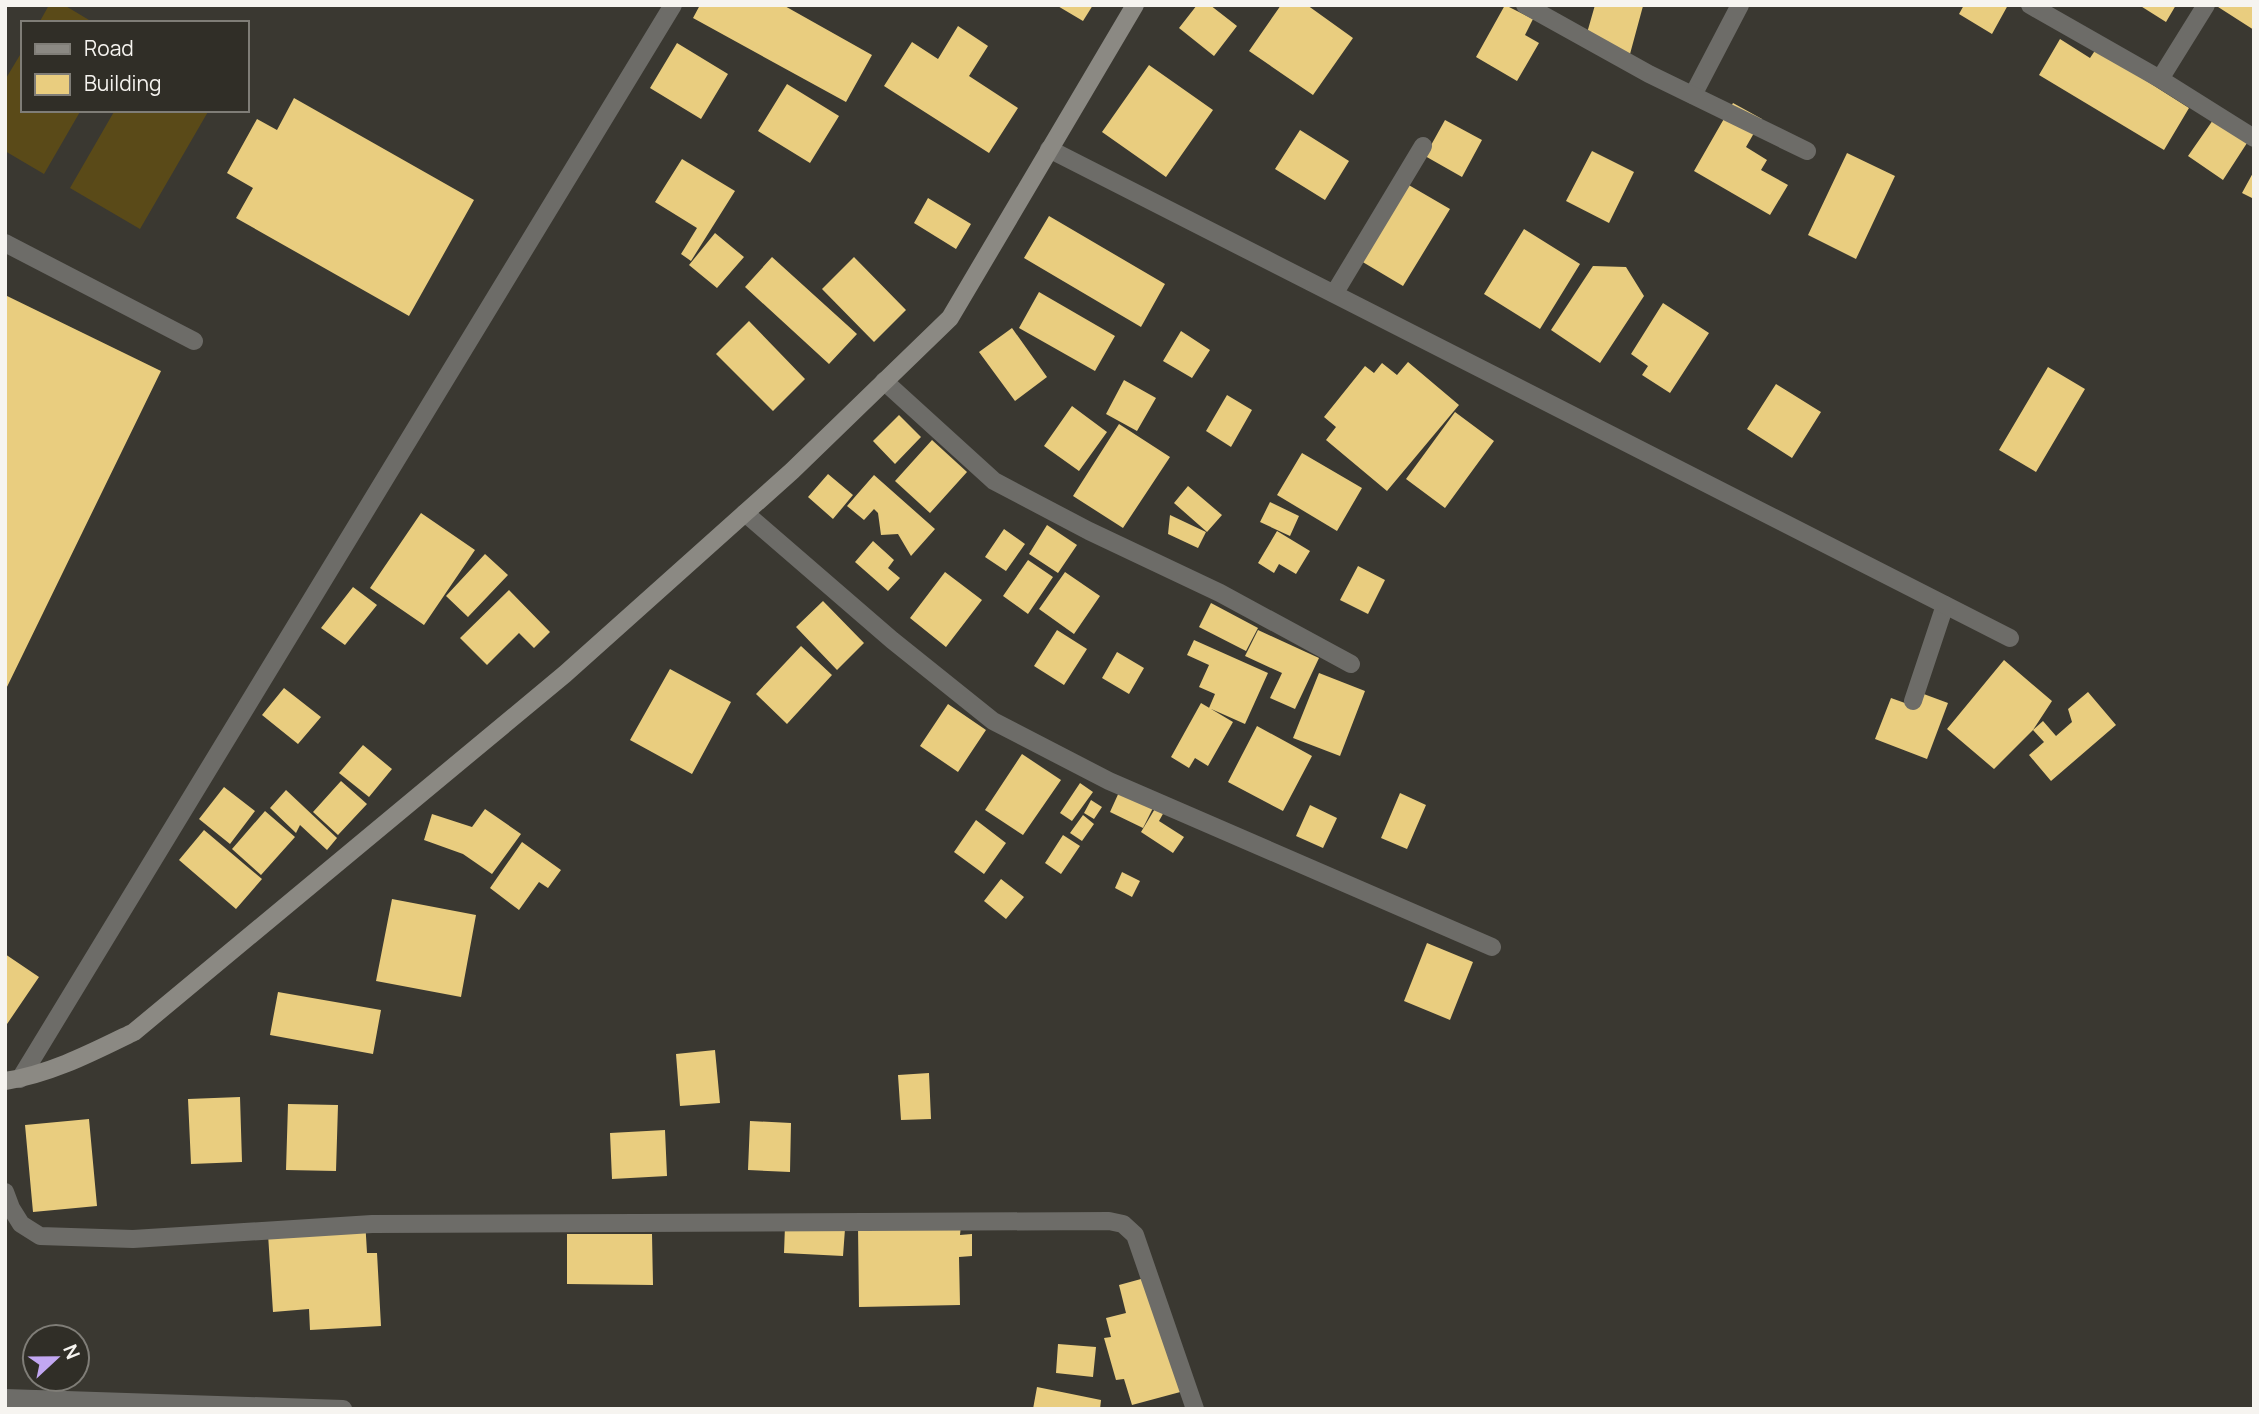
<svg xmlns="http://www.w3.org/2000/svg" width="2259" height="1414" font-family="Manrope,sans-serif">
  <style>
    .pitch { fill: #5a4a18 }
    .building { fill: #e9cd7f }
    .lines { fill: none; stroke-linecap: round; stroke-linejoin: round }
    .lane { stroke: #6d6c68; stroke-width: 18 }
    .street { stroke: #6d6c68; stroke-width: 18 }
    .secondary { stroke: #8b8983; stroke-width: 18 }
  </style>
  <rect width="100%" height="100%" fill="#3a3831"/>
  <path class="pitch" d="M49,5H64L94,23H39Z
    M23,50V110H81L44,174L5,151V80Z
    M115,110H209L140,229L70,188Z"/>
  <path class="building" d="M700,5H783L872,55L846,102L693,18Z
    M1056,5H1093L1083,21Z
    M1197,5H1210L1237,26L1214,56L1179,28Z
    M1281,5H1307L1353,38L1313,95L1249,51Z
    M1505,5L1533,19L1525,35L1539,43L1517,81L1476,57Z
    M1595,5L1643,6L1630,54L1585,40Z
    M1964,5H2008L1992,34L1959,14Z
    M2139,5H2176L2166,22Z
    M2215,5H2254V30Z
    M958,26L988,46L969,76L1018,108L989,153L884,86L912,42L938,59Z
    M2060,39L2090,58L2096,49L2189,108L2164,150L2039,75Z
    M677,43L728,74L701,119L650,88Z
    M1149,65L1213,110L1166,177L1102,132Z
    M787,84L839,116L810,163L758,131Z
    M294,98L474,200L409,316L236,218L253,188L227,173L257,119L277,130Z
    M1733,103L1762,119L1746,147L1767,160L1761,170L1788,185L1770,215L1694,171Z
    M1445,120L1482,140L1462,177L1425,156Z
    M2213,120L2247,143L2223,180L2188,156Z
    M1300,130L1349,161L1325,200L1275,169Z
    M1592,151L1634,172L1609,223L1566,201Z
    M1847,153L1895,176L1856,259L1808,235Z
    M682,159L735,191L691,261L681,254L697,228L655,202Z
    M2254,171V199L2242,193Z
    M1407,184L1450,209L1403,286L1361,261Z
    M928,198L971,224L956,249L914,223Z
    M1049,216L1165,284L1141,327L1024,258Z
    M1524,229L1580,264L1540,329L1484,294Z
    M715,233L744,257L717,288L689,265Z
    M772,257L857,334L829,364L745,287Z
    M854,257L906,310L874,342L822,289Z
    M1593,266L1626,267L1644,296L1600,363L1551,330Z
    M1039,292L1115,336L1095,371L1019,328Z
    M5,295L161,371L5,691Z
    M1663,303L1709,333L1670,393L1642,375L1648,366L1631,354Z
    M749,321L805,379L773,411L716,354Z
    M1012,328L1047,377L1015,401L979,352Z
    M1181,331L1210,350L1192,378L1163,361Z
    M1408,362L1459,405L1387,491L1326,440L1336,427L1324,417L1365,366L1374,373L1382,363L1397,375Z
    M2048,367L2085,389L2036,472L1999,450Z
    M1124,380L1156,398L1137,431L1106,414Z
    M1776,384L1821,412L1792,458L1747,429Z
    M1227,395L1252,410L1231,447L1206,431Z
    M1072,406L1107,432L1079,471L1044,446Z
    M1455,412L1494,441L1445,508L1406,479Z
    M899,415L921,437L895,464L873,441Z
    M1119,424L1170,457L1123,528L1073,496Z
    M932,440L967,472L930,513L895,481Z
    M1302,453L1362,488L1337,531L1277,495Z
    M828,474L853,495L833,519L808,497Z
    M874,475L935,529L911,556L898,534L881,535L878,513L874,509L864,520L847,506Z
    M1188,486L1222,515L1207,532L1174,503Z
    M1270,502L1299,516L1290,536L1260,522Z
    M421,513L475,550L424,625L370,588Z
    M1170,515L1206,532L1198,548L1168,534Z
    M1047,525L1077,545L1058,573L1029,554Z
    M1004,529L1025,544L1006,571L985,557Z
    M1277,531L1310,551L1296,574L1279,564L1274,573L1258,563Z
    M873,541L894,560L888,568L900,578L888,591L855,562Z
    M485,554L508,575L468,617L446,596Z
    M1028,560L1053,577L1028,614L1003,596Z
    M1358,566L1385,580L1368,614L1340,600Z
    M945,572L982,600L946,647L910,618Z
    M1065,572L1100,596L1074,634L1039,609Z
    M353,587L377,605L345,645L321,628Z
    M509,590L550,632L534,648L519,633L487,665L460,638Z
    M823,601L864,643L837,670L796,627Z
    M1211,603L1258,628L1246,651L1199,627Z
    M1057,630L1087,649L1064,685L1034,666Z
    M1258,630L1319,658L1295,709L1270,698L1282,673L1245,656Z
    M1194,640L1268,673L1245,724L1209,708L1215,694L1199,687L1209,665L1187,655Z
    M801,646L832,675L787,724L756,694Z
    M1117,652L1144,668L1129,694L1102,678Z
    M2004,660L2052,701L2033,730L2043,721L2056,736L2072,722L2068,709L2088,692L2116,725L2051,781L2029,755L2044,742L2033,730L1994,769L1947,729Z
    M670,669L731,702L692,774L630,740Z
    M1319,673L1365,691L1340,756L1293,738Z
    M284,688L321,717L298,744L262,715Z
    M1921,693L1948,703L1927,759L1875,739L1891,698L1916,707Z
    M1201,703L1233,722L1208,766L1195,758L1189,768L1171,757Z
    M948,704L986,730L958,772L920,746Z
    M1257,726L1312,756L1283,811L1228,782Z
    M363,745L392,769L369,797L339,773Z
    M1022,754L1061,780L1023,835L985,810Z
    M341,781L367,804L338,835L313,812Z
    M1080,783L1093,792L1072,821L1060,813Z
    M224,787L255,811L230,844L199,819Z
    M286,790L337,838L327,850L300,825L296,833L270,808Z
    M1120,790L1154,806L1143,828L1110,812Z
    M1400,793L1426,805L1407,849L1381,838Z
    M1091,800L1102,807L1094,819L1084,813Z
    M1310,805L1337,818L1323,848L1296,836Z
    M1156,807L1164,812L1159,821L1184,837L1173,853L1141,832Z
    M485,809L521,834L492,874L463,854L424,840L432,814L472,827Z
    M265,811L295,837L261,875L232,849Z
    M1083,815L1094,824L1082,841L1070,833Z
    M976,820L1006,843L984,874L954,852Z
    M204,830L262,879L236,909L179,860Z
    M1063,835L1080,846L1061,874L1045,863Z
    M522,842L561,870L548,888L539,882L519,910L490,888Z
    M1122,872L1140,881L1132,897L1115,888Z
    M1001,879L1024,897L1006,919L984,901Z
    M392,899L476,915L461,997L376,981Z
    M1427,943L1473,962L1450,1020L1404,1001Z
    M5,954L39,977L5,1027Z
    M278,992L381,1010L373,1054L270,1035Z
    M715,1050L720,1103L680,1106L676,1054Z
    M929,1073L931,1119L901,1120L898,1075Z
    M240,1097L242,1162L191,1164L188,1099Z
    M288,1104L338,1105L336,1171L286,1170Z
    M89,1119L97,1206L33,1212L25,1125Z
    M750,1121L791,1123L790,1172L748,1170Z
    M665,1130L667,1176L612,1179L610,1133Z
    M365,1219L367,1253H377L381,1326L310,1330L309,1309L273,1312L268,1234Z
    M961,1225L960,1235L972,1234V1256L959,1257L960,1305L859,1307L858,1227Z
    M785,1226L845,1229L843,1256L784,1253Z
    M567,1234H652L653,1285L567,1284Z
    M1152,1276L1184,1391L1132,1405L1124,1379L1116,1380L1104,1338L1111,1337L1106,1318L1126,1313L1119,1285Z
    M1058,1344L1096,1347L1093,1377L1056,1373Z
    M1037,1387L1101,1400L1100,1409H1033Z"/>
  <g class="lines">
    <path class="lane" d="M1693,95L1740,5
      M5,243L194,341
      M1913,701L1945,605"/>
    <path class="street" d="M1525,5L1649,74L1807,151
      M2030,5L2160,79L2254,138
      M2160,79L2206,5
      M1049,149L2010,638
      M1334,294L1423,146
      M884,381L994,481L1089,531L1220,593L1351,664
      M745,513L892,640L993,721L1109,781L1492,947
      M20,1079L673,5
      M5,1192L11,1208L21,1224L40,1236L133,1239L372,1224L1109,1221L1123,1224L1135,1235L1195,1409
      M5,1398L343,1409"/>
    <path class="secondary" d="M5,1081C51,1074 93,1052 134,1032L565,674L792,471L950,318L1135,5"/>
  </g>
  <rect width="2259" height="1414" fill="none" stroke="#f6f4f0" stroke-width="14"/>
  <rect x="21" y="21" width="228" height="91" fill="#302e27" stroke="#7f7d77" stroke-width="2"/>
  <rect x="35" y="44" width="35" height="10" fill="#8b8983" stroke="#7f7d77" stroke-width="2"/>
  <text x="84" y="56" font-size="21" fill="#f6f4f0">Road</text>
  <rect x="35" y="74" width="35" height="21" fill="#e9cd7f" stroke="#7f7d77" stroke-width="2"/>
  <text x="84" y="91" font-size="21" fill="#f6f4f0">Building</text>
  <g transform="translate(56 1358) rotate(68)"><circle r="33" fill="#302e27" stroke="#7f7d77" stroke-width="2"/>
  <path d="M0-5L12 26L0 18L-12 26Z" fill="#c2a7f2"/>
  <text y="-10" font-size="19" font-weight="bold" text-anchor="middle" fill="#f6f4f0">N</text>
  </g>
</svg>
